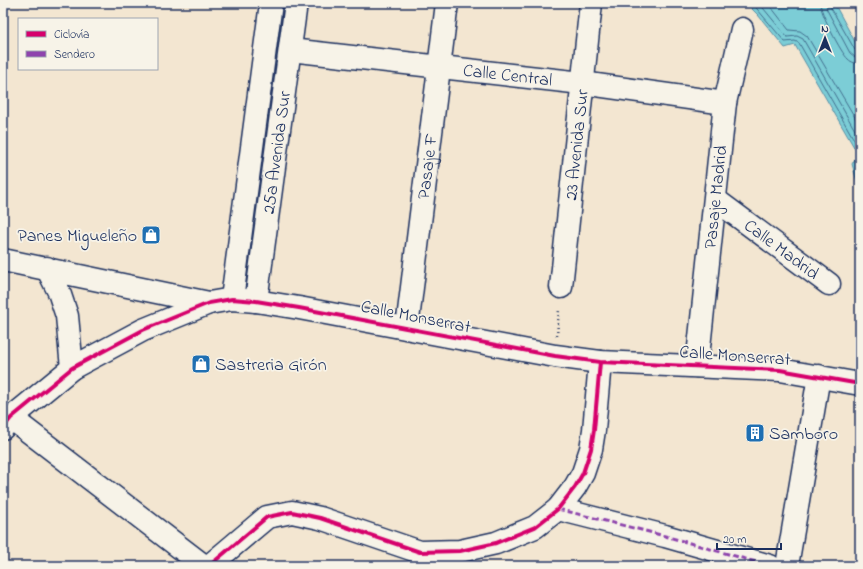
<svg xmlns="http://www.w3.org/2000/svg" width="863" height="569" font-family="'Indie Flower',sans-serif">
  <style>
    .water { fill: #7ccdd6; stroke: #558ea6 }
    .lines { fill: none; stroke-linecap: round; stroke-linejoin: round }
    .shore { stroke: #426e8e; stroke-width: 1 }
    .minor-casing { stroke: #1b2f5e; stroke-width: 25 }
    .tertiary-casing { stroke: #1b2f5e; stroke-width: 25 }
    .path { stroke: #1b2f5e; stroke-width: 2.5; stroke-dasharray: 1 3; stroke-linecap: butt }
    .minor { stroke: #f7f3e8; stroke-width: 22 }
    .tertiary { stroke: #f7f3e8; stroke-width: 22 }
    .quiet { stroke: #8e44ad; stroke-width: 3; stroke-dasharray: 6 3; stroke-linecap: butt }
    .cycleway-casing { stroke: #f7f3e8; stroke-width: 6 }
    .cycleway { stroke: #d6006c; stroke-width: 4 }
    .labels { text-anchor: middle; stroke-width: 3.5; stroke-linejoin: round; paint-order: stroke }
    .street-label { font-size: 18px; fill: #1b2f5e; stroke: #f7f3e8 }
    .poi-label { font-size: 18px; fill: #1b2f5e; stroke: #f7f3e8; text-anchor: start }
  </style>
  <rect width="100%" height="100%" fill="#f3e6d1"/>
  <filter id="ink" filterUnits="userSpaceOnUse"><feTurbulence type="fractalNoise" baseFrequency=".025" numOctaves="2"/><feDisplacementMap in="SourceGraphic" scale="8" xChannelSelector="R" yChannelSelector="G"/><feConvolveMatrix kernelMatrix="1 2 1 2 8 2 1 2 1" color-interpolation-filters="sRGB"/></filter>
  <g filter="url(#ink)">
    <path class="water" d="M746,3H834L860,51V192L852,164L858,154L795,45L785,48L758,15Z"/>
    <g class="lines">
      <path class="shore" d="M752,3L785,42L795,41L799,43L860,150
        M759,3L787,37L797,36L803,39L860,139
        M768,3L789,30L800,31L807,36L860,126
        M820,3C820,12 841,53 848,59C852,63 856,63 860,64
        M826,3L827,10L850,53L855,57L860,58
        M831,3V8L855,50L860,52"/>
      <g class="minor-casing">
        <g id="minor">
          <path id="s1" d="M290,50L582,83L725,103"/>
          <path id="s2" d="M716,200L829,284"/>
          <path d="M3,260L209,303"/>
          <path d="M47,268L59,292L67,316L72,368"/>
          <path id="s3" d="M561,287L591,3"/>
          <path id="s4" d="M407,328L447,3"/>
          <path id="s5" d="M697,366L725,103L742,29"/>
          <path d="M11,418L204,566"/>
          <path d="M558,509L665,536L770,566"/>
          <path d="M209,566L267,517L292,512L320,518L420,552L460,551L496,543L535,527L558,509L575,487L583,473L591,449L594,430L600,362"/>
          <path d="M787,566L819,376"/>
        </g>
      </g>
      <g class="tertiary-casing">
        <g id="tertiary">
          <path d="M232,299L271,3"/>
          <path id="s6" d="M256,301L296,3"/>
          <path d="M3,428L11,418L72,368L143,330L209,303L232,299L256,301L299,308L555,356L600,362L780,370L860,384"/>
        </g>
      </g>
      <path class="path" d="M557,336L559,309"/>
      <use href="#minor" class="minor"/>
      <use href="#tertiary" class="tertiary"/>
      <path class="quiet" d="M558,509L665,536L770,566"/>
      <g class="cycleway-casing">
        <path id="cycleway" d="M3,428L11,418L72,368L143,330L209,303L232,299L256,301L299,308L555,356L600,362L780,370L860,384
          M209,566L267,517L292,512L320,518L420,552L460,551L496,543L535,527L558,509L575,487L583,473L591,449L594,430L600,362"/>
      </g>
      <use href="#cycleway" class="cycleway"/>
    </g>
  </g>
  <defs>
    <g id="shop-square" transform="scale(1)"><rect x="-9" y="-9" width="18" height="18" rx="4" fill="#1f6fb2" stroke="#f7f3e8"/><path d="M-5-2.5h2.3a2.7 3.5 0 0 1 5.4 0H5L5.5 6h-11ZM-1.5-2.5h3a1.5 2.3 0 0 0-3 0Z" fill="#fff"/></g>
    <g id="building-square" transform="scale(1)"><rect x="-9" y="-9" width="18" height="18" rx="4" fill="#1f6fb2" stroke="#f7f3e8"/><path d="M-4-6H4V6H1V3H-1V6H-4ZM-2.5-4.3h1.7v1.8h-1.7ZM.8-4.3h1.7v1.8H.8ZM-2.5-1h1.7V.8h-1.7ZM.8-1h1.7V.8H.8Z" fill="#fff"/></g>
  </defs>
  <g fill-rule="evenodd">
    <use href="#shop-square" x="151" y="235"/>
    <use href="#shop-square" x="201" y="364"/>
    <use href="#building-square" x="755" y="433"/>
  </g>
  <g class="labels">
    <g class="street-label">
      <text dy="6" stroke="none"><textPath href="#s1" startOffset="219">Calle Central</textPath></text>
      <text dy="6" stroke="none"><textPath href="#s3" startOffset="143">23 Avenida Sur</textPath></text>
      <text dy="6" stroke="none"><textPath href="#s6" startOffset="150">25a Avenida Sur</textPath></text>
      <text dy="6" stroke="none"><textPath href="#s4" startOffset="163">Pasaje F</textPath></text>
      <text dy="6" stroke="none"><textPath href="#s5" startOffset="170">Pasaje Madrid</textPath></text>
      <text dy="6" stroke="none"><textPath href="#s2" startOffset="82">Calle Madrid</textPath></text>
      <text transform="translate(416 316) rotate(11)" y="6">Calle Monserrat</text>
      <text transform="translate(735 355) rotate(4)" y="6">Calle Monserrat</text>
    </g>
    <g class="poi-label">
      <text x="137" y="241" text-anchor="end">Panes Migueleño</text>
      <text x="215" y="370">Sastreria Girón</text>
      <text x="769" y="439">Samboro</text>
    </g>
  </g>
  <rect width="863" height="569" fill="none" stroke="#f7f3e8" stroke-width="16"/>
  <rect x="8" y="8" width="847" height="553" fill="none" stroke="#1b2f5e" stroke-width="1.5" filter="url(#ink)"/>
  <rect x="18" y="18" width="140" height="52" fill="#f7f3e8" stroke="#9fa5b1"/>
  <rect x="26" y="31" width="20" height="6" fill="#d6006c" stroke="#9fa5b1"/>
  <text x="54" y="38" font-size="12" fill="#1b2f5e">Ciclovía</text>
  <rect x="26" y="51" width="20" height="6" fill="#8e44ad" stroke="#9fa5b1"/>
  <text x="54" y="58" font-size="12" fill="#1b2f5e">Sendero</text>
  <g transform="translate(825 38)" stroke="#f7f3e8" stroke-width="3" paint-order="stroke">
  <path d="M0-3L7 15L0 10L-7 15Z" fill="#1b2f5e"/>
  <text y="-6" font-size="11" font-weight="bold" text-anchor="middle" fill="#1b2f5e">N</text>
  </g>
  <path d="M717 543v6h64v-6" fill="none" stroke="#1b2f5e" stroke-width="2"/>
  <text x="723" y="543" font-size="12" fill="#1b2f5e" stroke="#f7f3e8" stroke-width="3" paint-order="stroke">20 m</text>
</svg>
